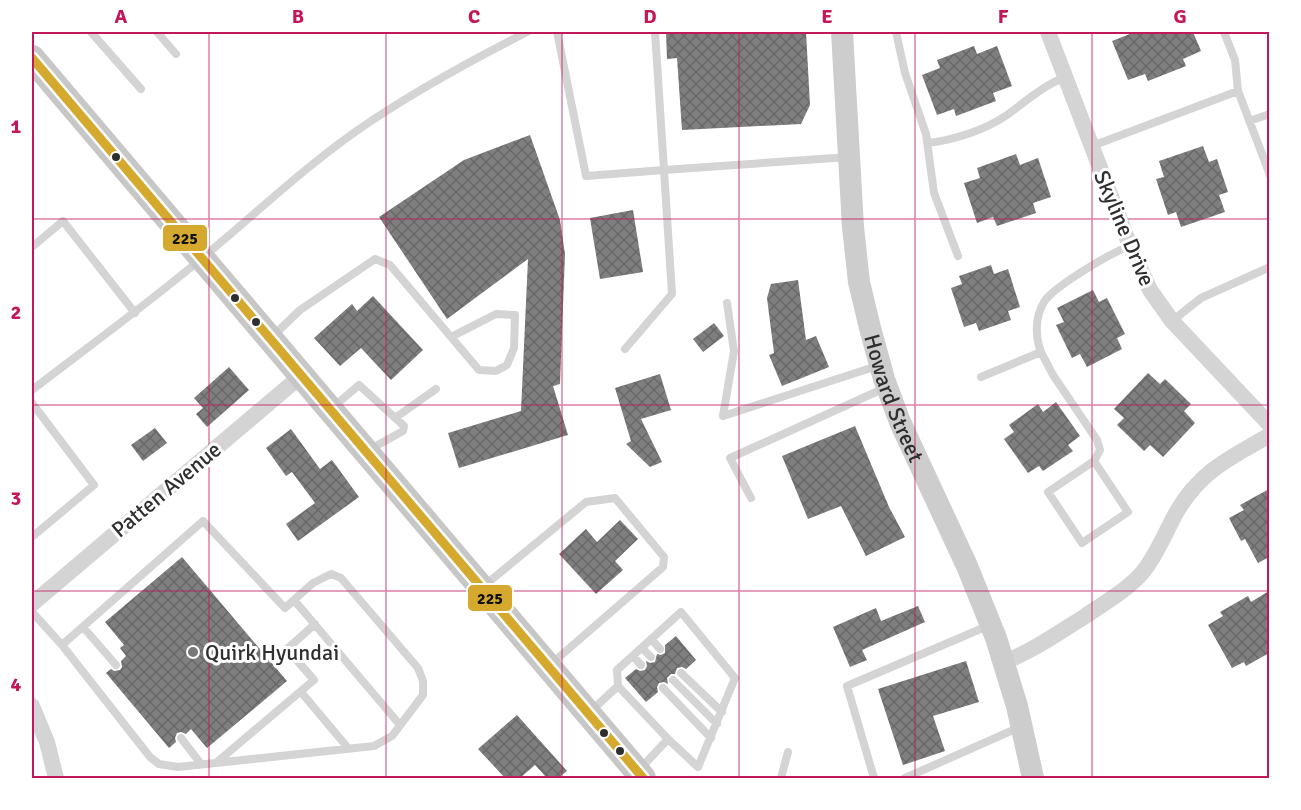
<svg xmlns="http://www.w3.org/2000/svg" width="1301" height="810" font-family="Signika,sans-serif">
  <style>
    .building { fill: url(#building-cross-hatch) }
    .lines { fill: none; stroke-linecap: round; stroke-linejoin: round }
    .lane { stroke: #d4d4d4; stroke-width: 8 }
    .street { stroke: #d4d4d4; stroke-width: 16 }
    .secondary { stroke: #cdcdcd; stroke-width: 22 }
    .primary { stroke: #c7c7c7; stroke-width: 26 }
    .bus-1-casing { stroke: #fff; stroke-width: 14 }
    .bus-1 { stroke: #d5a92d; stroke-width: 9 }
    .grid { fill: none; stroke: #c2185b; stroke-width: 1.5; stroke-opacity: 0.55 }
    .bus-dot { fill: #2f2f2f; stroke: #fff; stroke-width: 2 }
    .poi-dot { fill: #787878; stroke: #fff; stroke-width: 2 }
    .labels { text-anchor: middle; stroke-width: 6; stroke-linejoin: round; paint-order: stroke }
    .street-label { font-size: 22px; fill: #2f2f2f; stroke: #fff }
    .poi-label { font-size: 22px; fill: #2f2f2f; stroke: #fff; text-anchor: start }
    .line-badge { stroke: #fff; stroke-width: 2 }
    .pale-badge-label { font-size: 16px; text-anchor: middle; font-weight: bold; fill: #111 }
    .neatline { fill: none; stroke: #c2185b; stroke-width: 2 }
    .grid-label { font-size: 20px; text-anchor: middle; font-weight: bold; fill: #c2185b }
  </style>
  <defs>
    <pattern id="building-cross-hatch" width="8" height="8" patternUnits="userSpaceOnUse" patternTransform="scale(1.5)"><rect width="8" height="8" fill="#7f7f7f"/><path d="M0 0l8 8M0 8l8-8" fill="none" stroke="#686868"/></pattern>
  </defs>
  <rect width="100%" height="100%" fill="#fff"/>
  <path class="building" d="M666,32H806L810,105L801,124L682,130L677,58L667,59Z
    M1135,32H1193L1201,51L1183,59L1186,66L1148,81L1145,74L1128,80L1112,41Z
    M974,46L977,54L997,46L1012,86L993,93L996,101L956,116L954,109L937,115L922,75L940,68L937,60Z
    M530,135L560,220L565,254L560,384L553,386L568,435L459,468L448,433L521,411L528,259L447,319L379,217L464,160Z
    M1203,146L1209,162L1217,159L1228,192L1219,195L1225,212L1181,227L1176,212L1168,215L1156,179L1164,177L1159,161Z
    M1016,154L1020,165L1038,158L1051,197L1033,203L1036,213L997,226L993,217L977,223L964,183L980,178L977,168Z
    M633,210L643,272L600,279L590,218Z
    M991,265L994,274L1008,269L1020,307L1008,311L1011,320L979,331L976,323L964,327L951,288L962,284L959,276Z
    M798,280L806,340L816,336L829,367L782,386L769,355L774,353L767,298L771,284Z
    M1093,290L1099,302L1107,298L1125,334L1117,338L1122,349L1087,367L1080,354L1072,358L1056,325L1064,322L1057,308Z
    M373,296L423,350L391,380L361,348L340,366L314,338L352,304L357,311Z
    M714,323L724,336L703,352L693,339Z
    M229,367L249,390L207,427L196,414L203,408L194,398Z
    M1148,373L1160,384L1165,379L1191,404L1184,411L1195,423L1163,457L1150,445L1144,451L1117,425L1124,418L1114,409Z
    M660,374L671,410L641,419L662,462L650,467L626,444L631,441L615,388Z
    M1056,402L1080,436L1068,445L1073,451L1043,471L1039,466L1028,473L1004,439L1014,432L1009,425L1038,404L1043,412Z
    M855,426L889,507L905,537L866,556L841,506L808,519L782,456Z
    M155,428L167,443L143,461L131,445Z
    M291,429L320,469L332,460L359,497L298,541L286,524L315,503L292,472L286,476L266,448Z
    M1269,489V557L1258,563L1245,539L1241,541L1229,518L1244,510L1240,505Z
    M620,520L638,539L615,561L623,570L596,594L559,554L586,529L597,542Z
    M182,557L287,681L207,748L191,729L186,734L181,732L177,733L175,738L176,742L169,748L106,673L111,669L114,671L120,670L122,667L121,661L126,656L120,648L124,645L105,622Z
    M1269,591V653L1246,666L1244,662L1232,668L1208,625L1223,616L1220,612L1248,596L1251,602Z
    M918,606L925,622L862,650L867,660L850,667L833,627L876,608L881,621Z
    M676,636L696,660L686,669L682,667L677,668L675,674H671L667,678L668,684L664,682L659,683L657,687L658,692L646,702L625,678L636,669L640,671L645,670L647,666L646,661L650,663L655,662L657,654L661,655L665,653V645Z
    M966,661L979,702L933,716L945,751L903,765L878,689Z
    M517,715L567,771L558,778H547L535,765L520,778H505L478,749Z"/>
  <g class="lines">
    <path class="lane" d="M91,32L141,89
      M157,32L176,54
      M557,32L586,176L664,170L672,294L625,349
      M655,32L664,170L849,157
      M896,32L905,73L926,134L934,193L958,256
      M1224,32L1235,60L1238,91
      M1249,121L1270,114
      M928,143C954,140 985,130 1007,115C1026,101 1043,86 1065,77
      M1092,146L1238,91L1270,175
      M32,247L63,221L135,313
      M727,303L734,351L723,416L880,365
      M1172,321L1201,298L1270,267
      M273,336L300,310L375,259L390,265L479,370L496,371L507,365L514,348L515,315L496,314L451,337
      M1041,352C1035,336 1035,317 1044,302C1053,287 1112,252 1130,246
      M981,377L1041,352L1053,375L1097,440L1100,450L1094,461
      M32,390C88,347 146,305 201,259C252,217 300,171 355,132C409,94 468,62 527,32
      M32,403L94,485L32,537
      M331,409L359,385L404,426L403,431L367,451
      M395,418L436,389
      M1094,461L1128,512L1082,543L1048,492Z
      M751,498L730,458L887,387
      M485,585L586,502L615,498L664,557L663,567L551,664
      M294,600L400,725
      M32,612L62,645L150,757L159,764L178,767L374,746L392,736L423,695V681L418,668L341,578L331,574L313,583L285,608L203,521L62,645
      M83,627L116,665
      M651,639L660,649
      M642,648L651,657
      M633,656L641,665
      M681,673L722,712
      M673,680L717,724
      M663,688L711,738
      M301,692L348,748
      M590,712L618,686
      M181,738L201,764
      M217,762L314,680L287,649L315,624
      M640,769L668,739L698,767L735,678L681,612L617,670L618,686L668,739
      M781,778L788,752
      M874,778L847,686L990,625
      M905,778L1020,727"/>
    <path class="street" d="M1048,32L1130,246L1150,290L1172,321L1270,425
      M32,604L302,375
      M1004,662C1033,651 1058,633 1084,617C1104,603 1126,591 1142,573C1157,555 1165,533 1176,513C1200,471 1230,458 1270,435
      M32,706L47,742L56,778"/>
    <path class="secondary" id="s1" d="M842,32L853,227L859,282L870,328L884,379L900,422L967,566L996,638L1017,706L1033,778"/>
    <path class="primary" d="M32,58L643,778"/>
    <g class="bus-1-casing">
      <path id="bus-1" d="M32,58L643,778"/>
    </g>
    <use href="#bus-1" class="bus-1"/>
  </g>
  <path class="grid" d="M209,32V778M386,32V778M562,32V778M739,32V778M915,32V778M1092,32V778M32,219H1270M32,405H1270M32,591H1270"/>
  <g class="bus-dot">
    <circle cx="116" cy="157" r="5"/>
    <circle cx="235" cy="298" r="5"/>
    <circle cx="256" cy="322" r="5"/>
    <circle cx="604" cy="733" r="5"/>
    <circle cx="620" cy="751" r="5"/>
  </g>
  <circle class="poi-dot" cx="193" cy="652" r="6"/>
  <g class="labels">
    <g class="street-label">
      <text transform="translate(1125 228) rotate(67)" y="8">Skyline Drive</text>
      <text dy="8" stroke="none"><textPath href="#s1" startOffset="372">Howard Street</textPath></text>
      <text transform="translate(166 489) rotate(-40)" y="8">Patten Avenue</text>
    </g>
    <g class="poi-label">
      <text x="205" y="660">Quirk Hyundai</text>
    </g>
  </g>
  <g class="line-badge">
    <rect x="162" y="224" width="46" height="28" rx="6" fill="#d5a92d"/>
    <rect x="467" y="584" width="46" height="28" rx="6" fill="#d5a92d"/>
  </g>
  <g class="pale-badge-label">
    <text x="185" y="244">225</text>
    <text x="490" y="604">225</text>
  </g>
  <rect width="1301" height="810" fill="none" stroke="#ffffff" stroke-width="66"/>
  <rect x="33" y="33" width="1235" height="744" class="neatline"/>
  <g class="grid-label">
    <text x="121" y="23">A</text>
    <text x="298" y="23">B</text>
    <text x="474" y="23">C</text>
    <text x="650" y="23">D</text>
    <text x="827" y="23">E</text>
    <text x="1003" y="23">F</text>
    <text x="1180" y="23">G</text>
    <text x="16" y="133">1</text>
    <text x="16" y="319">2</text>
    <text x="16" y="505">3</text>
    <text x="16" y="691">4</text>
  </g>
</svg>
